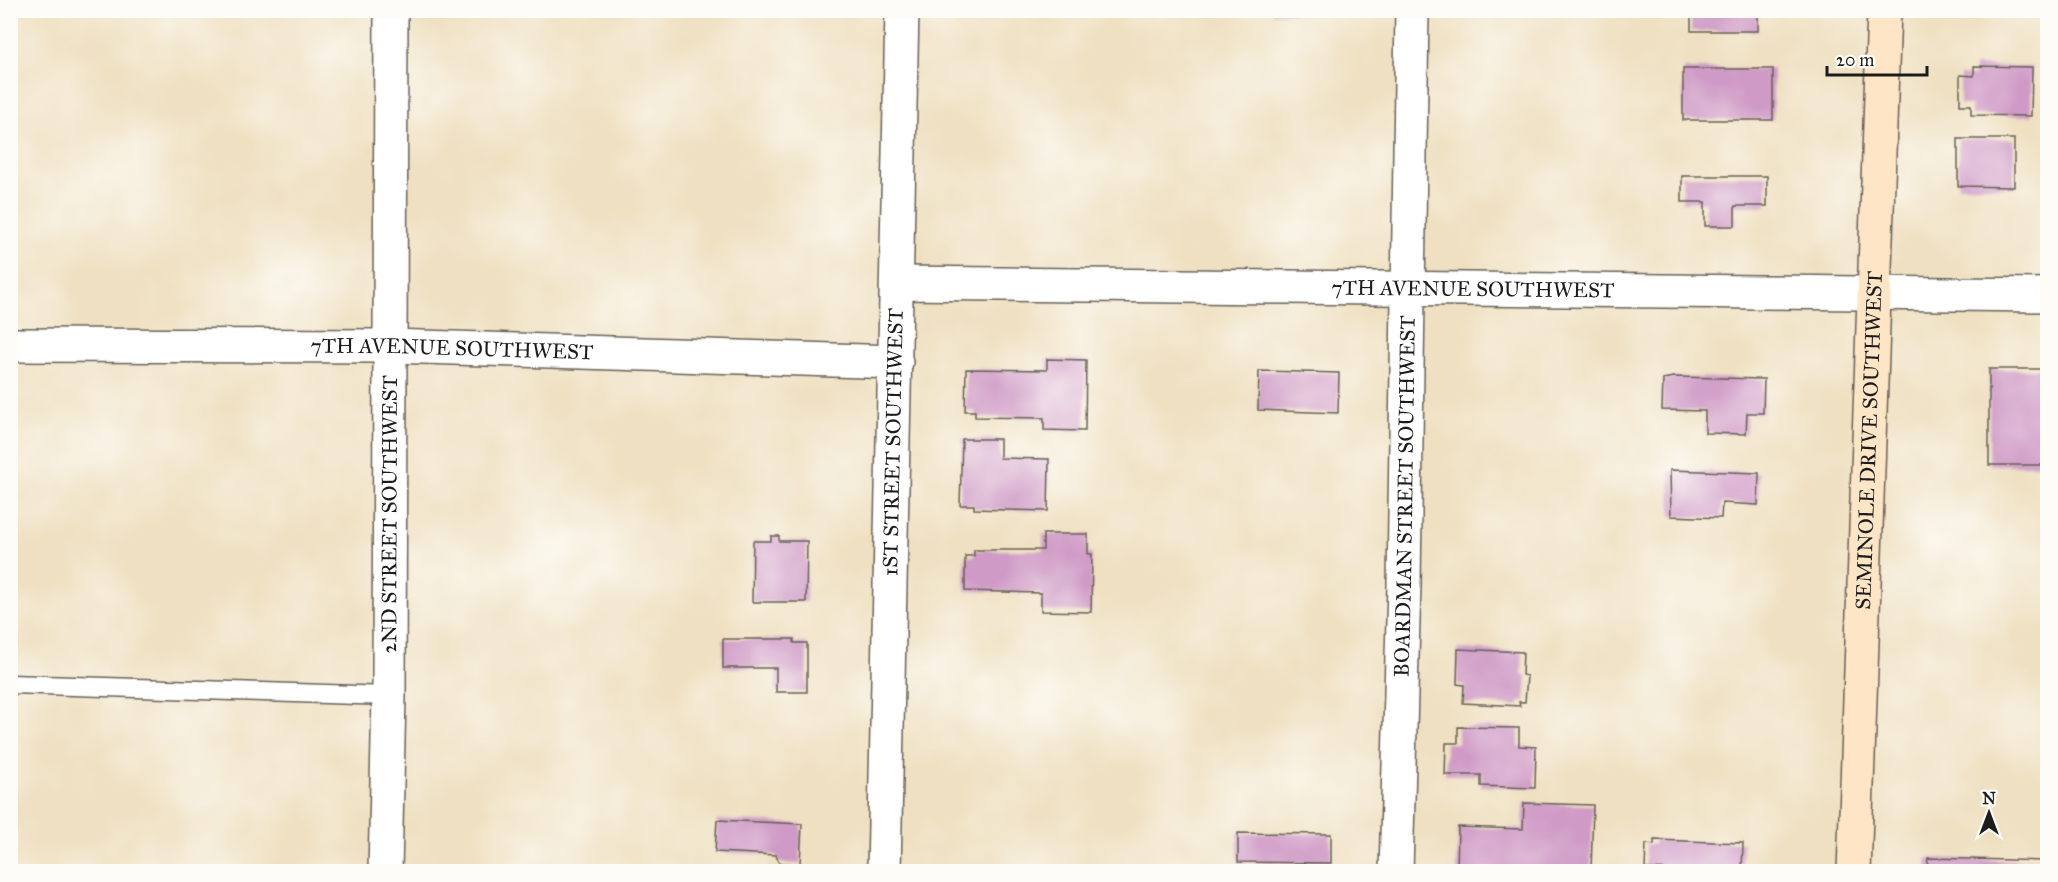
<svg xmlns="http://www.w3.org/2000/svg" width="2058" height="882" font-family="'IM FELL Great Primer',serif">
  <style>
    .building { fill: #cf9ac6 }
    .lines { fill: none; stroke-linecap: round; stroke-linejoin: round }
    .lane-casing { stroke: #666156; stroke-width: 21 }
    .street-casing { stroke: #666156; stroke-width: 36 }
    .secondary-casing { stroke: #666156; stroke-width: 36 }
    .lane { stroke: #fff; stroke-width: 18 }
    .street { stroke: #fff; stroke-width: 33 }
    .secondary { stroke: #fde5c5; stroke-width: 33 }
    .labels { text-anchor: middle; stroke-width: 4.5; stroke-linejoin: round; paint-order: stroke }
    .street-label { font-size: 21px; fill: #1c1c1c; stroke: #fdfcf7 }
  </style>
  <rect width="100%" height="100%" fill="#fdfcf7"/>
  <filter id="ink" filterUnits="userSpaceOnUse"><feTurbulence type="fractalNoise" baseFrequency=".0167" numOctaves="2"/><feDisplacementMap in="SourceGraphic" scale="12" xChannelSelector="R" yChannelSelector="G"/><feConvolveMatrix kernelMatrix="1 2 1 2 8 2 1 2 1" color-interpolation-filters="sRGB"/></filter>
  <filter id="wash" filterUnits="userSpaceOnUse"><feTurbulence type="fractalNoise" baseFrequency=".008" numOctaves="4" result="noise"/><feDisplacementMap in="SourceGraphic" scale="24" xChannelSelector="R" yChannelSelector="G"/><feGaussianBlur stdDeviation="1.35" result="paint"/><feColorMatrix in="noise" values="0 0 0 0 0 0 0 0 0 0 0 0 0 0 0 0 0 1.4 0 .05"/><feComposite in="paint" operator="in"/></filter>
  <g filter="url(#wash)">
    <rect width="100%" height="100%" fill="#efe0c1"/>
    <g id="blocks">
      <path class="building" d="M1272,10H1337V13H1272Z
        M1691,10H1758V31H1691Z
        M1974,66L2032,67L2031,116L1971,115V105H1960V75L1974,76Z
        M1683,69H1773V120H1683Z
        M1958,139H2014V187L1958,186Z
        M1682,176H1767V206H1735V226H1705V202H1682Z
        M1047,359L1086,360L1085,431L1044,430V418L975,417V411H965L966,369L1047,370Z
        M1989,369H2048V465H1989Z
        M1259,371L1339,373L1338,413L1258,410Z
        M1674,377L1764,379L1763,413H1747L1746,434L1705,433V411L1662,410L1663,379Z
        M962,439H1000V458L1049,459L1048,511L974,509V505H960Z
        M1670,470L1759,473L1758,505L1722,503L1721,518L1671,516Z
        M1043,534H1088V554H1092L1091,612L1041,611V593L965,591V556H974V550H1043Z
        M771,536H779V541H807L806,602H752L753,541H771Z
        M723,639H794V643H807V692H776V668H723Z
        M1458,649L1523,652L1522,675L1527,676L1525,702H1519L1520,706L1463,703L1464,685L1457,684Z
        M1458,727L1519,728V746L1536,747L1535,788L1481,786V775H1445L1446,743H1458Z
        M1524,803L1593,805L1591,872H1457L1458,827L1523,829Z
        M717,820L802,824L800,864L779,863L776,855L715,852Z
        M1238,833L1331,834V863L1238,862Z
        M1654,840L1743,843L1742,872L1645,869L1646,844L1654,845Z
        M1928,858L2048,861V872H1927Z"/>
    </g>
  </g>
  <g filter="url(#ink)">
    <use href="#blocks" fill-opacity="0" stroke="#666156" stroke-width="1.5"/>
    <g class="lines">
      <g class="lane-casing">
        <path id="lane" d="M10,684L389,696"/>
      </g>
      <g class="street-casing">
        <g id="street">
          <path id="s1" d="M897,283L2048,295"/>
          <path id="s2" d="M10,345L390,346L896,362"/>
          <path id="s3" d="M385,872L389,696L391,10"/>
          <path id="s4" d="M884,872L902,10"/>
          <path id="s5" d="M1396,872L1404,585L1412,10"/>
        </g>
      </g>
      <g class="secondary-casing">
        <g id="secondary">
          <path id="s6" d="M1854,872L1884,10"/>
        </g>
      </g>
      <use href="#lane" class="lane"/>
      <use href="#street" class="street"/>
      <use href="#secondary" class="secondary"/>
    </g>
  </g>
  <g class="labels">
    <g class="street-label">
      <text dy="7" stroke="none"><textPath href="#s1" startOffset="576">7TH AVENUE SOUTHWEST</textPath></text>
      <text dy="7" stroke="none"><textPath href="#s2" startOffset="442">7TH AVENUE SOUTHWEST</textPath></text>
      <text dy="7" stroke="none"><textPath href="#s4" startOffset="430">1ST STREET SOUTHWEST</textPath></text>
      <text dy="7" stroke="none"><textPath href="#s6" startOffset="432">SEMINOLE DRIVE SOUTHWEST</textPath></text>
      <text dy="7" stroke="none"><textPath href="#s5" startOffset="376">BOARDMAN STREET SOUTHWEST</textPath></text>
      <text dy="7" stroke="none"><textPath href="#s3" startOffset="358">2ND STREET SOUTHWEST</textPath></text>
    </g>
  </g>
  <rect width="2058" height="882" fill="none" stroke="#fdfcf7" stroke-width="36"/>
  <g transform="translate(1989 813)" stroke="#fdfcf7" stroke-width="4.5" paint-order="stroke">
  <path d="M0-4.5L10 22L0 15L-10 22Z" fill="#1c1c1c"/>
  <text y="-9" font-size="16" font-weight="bold" text-anchor="middle" fill="#1c1c1c">N</text>
  </g>
  <path d="M1827 66v9h100v-9" fill="none" stroke="#1c1c1c" stroke-width="3"/>
  <text x="1836" y="66" font-size="18" fill="#1c1c1c" stroke="#fdfcf7" stroke-width="4.5" paint-order="stroke">20 m</text>
</svg>
